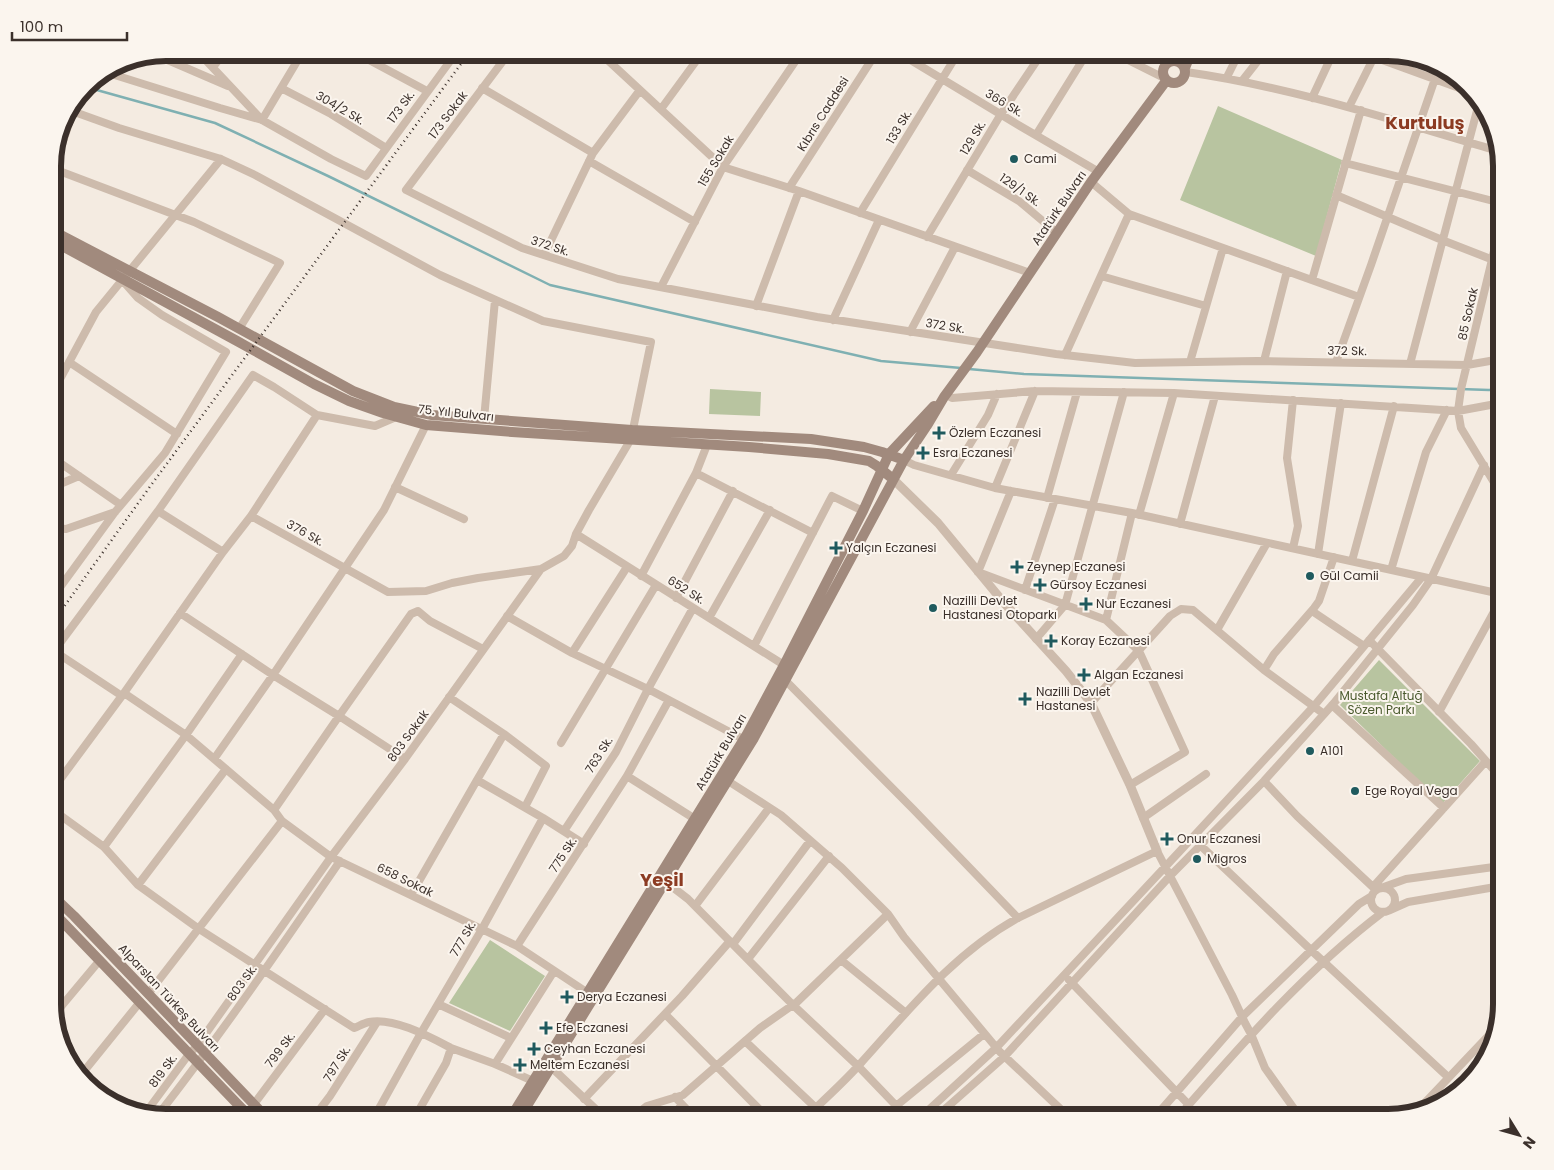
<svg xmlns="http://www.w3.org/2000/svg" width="1554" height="1170" font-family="Poppins,sans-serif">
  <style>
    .green { fill: #b8c4a0 }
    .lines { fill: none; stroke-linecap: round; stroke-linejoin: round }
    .stream { stroke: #7fb0b2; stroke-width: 2.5 }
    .minor { stroke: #cdbbac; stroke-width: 8 }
    .tertiary { stroke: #cdbbac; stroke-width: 9 }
    .secondary { stroke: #a18a7d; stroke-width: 10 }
    .rail { stroke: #3b302b; stroke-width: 2.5; stroke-dasharray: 1 4; stroke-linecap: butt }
    .poi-dot { fill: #1f5a5e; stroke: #fbf5ee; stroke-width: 2 }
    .labels { text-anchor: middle; stroke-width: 4; stroke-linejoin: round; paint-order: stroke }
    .street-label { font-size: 12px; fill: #3b302b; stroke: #fbf5ee }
    .poi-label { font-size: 12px; fill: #3b302b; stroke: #fbf5ee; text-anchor: start }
    .park-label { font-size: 12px; fill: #4a5a2e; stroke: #fbf5ee }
    .district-label { font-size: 18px; font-weight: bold; fill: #8c3b22; stroke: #fbf5ee }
    .rim { fill: none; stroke: #3b302b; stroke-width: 6 }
  </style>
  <rect width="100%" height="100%" fill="#f4ebe1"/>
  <path class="green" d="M1218,106L1342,160L1316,256L1180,200Z
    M710,389L761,392L760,416L709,414Z
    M1379,660L1480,761L1442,804L1340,705Z
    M490,940L545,976L510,1031L449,1003Z"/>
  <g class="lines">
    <path class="stream" d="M86,87L215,123L328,176L550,285L881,361L961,368
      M969,369L1024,374L1489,390L1501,389"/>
    <path class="minor" d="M199,53L262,120L302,53
      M356,53L427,91
      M509,53L406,190L522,248L618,279L817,317L1056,354L1135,363L1257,361L1467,365L1501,359
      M600,53L723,167L799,191L1030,273
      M899,53L1020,126L1099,172
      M1114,53L1164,78
      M1145,53L1168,62
      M1363,53L1470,92
      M156,55L228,86
      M213,67L224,53
      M105,72L220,108L262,120L331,159L366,176L456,53
      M1186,72C1292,87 1395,121 1498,151
      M1227,77L1239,53
      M1242,81L1264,53
      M281,88L331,114L386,148
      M482,88L593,153
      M1312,98L1333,53
      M1349,107L1376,53
      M661,109L702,53
      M69,110L119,128L221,159L255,175L440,275L543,321L651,342L631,439L589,510L576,534L572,546L564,556L541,569L405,759L331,857L197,1046L189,1054L147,1111
      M1036,135L1087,53
      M589,161L695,222
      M1345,163L1501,203
      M54,169L194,222L280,263L239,329
      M967,170L1019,201L1057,233
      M53,172L73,111
      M1091,182L1129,214L1359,297
      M789,188L876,53
      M1336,195L1442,240L1501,263
      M860,213L958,53
      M1501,222L1461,389L1458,411L1461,428L1501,494
      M927,237L1001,114L1042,53
      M544,255L593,153L640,90
      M1101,276L1206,306
      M1312,280L1361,110
      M661,287L723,167L801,53
      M756,306L799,191
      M833,320L879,220
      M910,332L955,247
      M1065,355L1129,214
      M1264,361L1287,271
      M69,362L177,434
      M1190,362L1223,248
      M1336,362L1371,265L1438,70
      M53,363L65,370
      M1410,364L1479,103
      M53,392L96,312L221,159
      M946,395L952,398L1035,391L1174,393L1458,411L1501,403
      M1293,400L1287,458L1298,526L1293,548
      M396,417L375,426L317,415L251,516L388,592L426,591L452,583L478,578L541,569
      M484,419L495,300
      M426,425L384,510L273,675L339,716L411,614L418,611L430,621L483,649
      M707,445L696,473L813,533
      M53,458L121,505
      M904,460L914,465L995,488L1132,513L1501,594
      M951,475L988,415L997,394
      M53,487L79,476
      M395,487L464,519
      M995,488L1035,391
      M1011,491L978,572L1106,620L1139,651L1185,752L1130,785
      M1047,498L1077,392
      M1139,515L1174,393
      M1180,524L1215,396
      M53,528L66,529L115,512
      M576,534L784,665
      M223,552L158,511L253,375L274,387L317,415
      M1318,554L1341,403
      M1352,561L1394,406
      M1391,570L1426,452L1447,410
      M641,576L696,473
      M1025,590L1055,499
      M53,597L115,512L165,453L226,352L162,315L138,298L123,281
      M676,598L733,491
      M1312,611L1364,646
      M180,613L273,675L214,759
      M507,616L572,653L648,689L743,739
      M709,618L770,510
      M1106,620L1132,513
      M1217,630L1267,543
      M1036,639L1065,605L1124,392
      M1369,640L1471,744L1501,778
      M754,646L832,496L863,511
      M54,651L158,511
      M53,653L54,651L122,696
      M572,653L627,567
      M1264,670L1274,654L1314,608L1319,601L1334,557
      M785,680L913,809L1018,918
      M124,693L223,552L251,516
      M449,697L504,734
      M669,700L627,776L695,819
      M1091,703L1170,616L1181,609L1193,610L1264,670L1324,714
      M1332,705L1444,808
      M1439,712L1501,599
      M561,743L656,585
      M477,780L504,734L546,766L525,807
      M728,781L781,815L842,868L888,914L904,937L1000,1052L1069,1117
      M1264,781L1297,816L1375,889
      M53,789L124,693L186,735L242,654
      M53,810L104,847
      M274,810L339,716L405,759
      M1143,818L1206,774
      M564,831L616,752L648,689L693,608
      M1200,845L1312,951L1448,1077
      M666,882L688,899L793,1005L858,1066L907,1117
      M138,885L226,769
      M1373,887L1486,761
      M1381,888L1406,879L1501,866
      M1371 900a12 12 0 1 1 24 0a12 12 0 1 1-24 0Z
      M411,895L477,780L543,818
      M695,906L769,808
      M1390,910L1408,902L1501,886
      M733,944L810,841
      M517,946L627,776
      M748,959L829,856
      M841,960L906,1013
      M1069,980L1189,1105
      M148,994L282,821
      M438,1004L511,1038
      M665,1014L767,1117
      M54,1015L100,960
      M745,1041L816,1108
      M451,1048L495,1064L533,1081
      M495,1064L554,971
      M551,1067L604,1117
      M81,1075L140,1002
      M675,1097L694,1117
      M584,1099L682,996L730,941
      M254,1104L325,1009
      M896,1106L984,1034
      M1417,1111L1492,1032
      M376,1114L421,1033L482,929L543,818L584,844
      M158,1115C222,1033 281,947 340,861
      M314,1117L330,1096L377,1022
      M415,1117L446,1063L451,1048C430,1037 394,1017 369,1022C364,1023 359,1026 354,1028L199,929L138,885L104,847L186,735L274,810L282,821L331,857L517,946L588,993
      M633,1117L647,1106L683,1095L760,1028L797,1002L888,914
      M671,1117L682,1105
      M806,1117C824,1100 843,1083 860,1064C908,1011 954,953 1018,918L1157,851L1232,995L1245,1023L1251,1034L1265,1068L1300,1117
      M921,1117L996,1048L1180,851L1314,706L1422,577
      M936,1117L1004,1057L1170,876L1264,781L1334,703L1413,605L1431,579L1484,465
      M1155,1117L1242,1017L1359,904L1372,896
      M1178,1117C1241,1045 1305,971 1383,912"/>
    <path class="tertiary" d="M893,479L938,523L1005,604L1066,671L1091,703L1130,785L1157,851"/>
    <path class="secondary" d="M1163 72a11 11 0 1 1 22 0a11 11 0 1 1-22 0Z
      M1185,68L1191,53
      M53,231L218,317L353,391L394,407L432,415L632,430L811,439L864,447L882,452L904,460
      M53,241L237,341L314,384L349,401L383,413L426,425L512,432L749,447L828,454L869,461L877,466L893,479
      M53,896L74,916L266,1117
      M53,912L250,1117
      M511,1117L747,734L784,665L863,511L889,454L934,406
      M520,1117L754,738L904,460L928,424L944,397L977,352L1091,182L1166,81"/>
    <path class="rail" d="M53,622L149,488L469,53"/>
  </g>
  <g class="poi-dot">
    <circle cx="1014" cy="159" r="5"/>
    <path d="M936.5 425.5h5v5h5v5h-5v5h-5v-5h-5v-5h5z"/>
    <path d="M920.5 445.5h5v5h5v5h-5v5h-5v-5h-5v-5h5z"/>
    <path d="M833.5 540.5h5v5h5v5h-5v5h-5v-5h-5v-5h5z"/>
    <path d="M1014.5 559.5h5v5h5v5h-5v5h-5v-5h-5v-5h5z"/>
    <circle cx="1310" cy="576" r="5"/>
    <path d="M1037.5 577.5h5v5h5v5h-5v5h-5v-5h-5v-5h5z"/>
    <path d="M1083.5 596.5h5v5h5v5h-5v5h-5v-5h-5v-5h5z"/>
    <circle cx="933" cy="608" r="5"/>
    <path d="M1048.5 633.5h5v5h5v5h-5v5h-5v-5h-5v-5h5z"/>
    <path d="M1081.5 667.5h5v5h5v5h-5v5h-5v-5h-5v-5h5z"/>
    <path d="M1022.5 691.5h5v5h5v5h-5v5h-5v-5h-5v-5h5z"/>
    <circle cx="1310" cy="751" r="5"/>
    <circle cx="1355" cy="791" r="5"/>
    <path d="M1164.5 831.5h5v5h5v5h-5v5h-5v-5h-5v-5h5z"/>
    <circle cx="1197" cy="859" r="5"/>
    <path d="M564.5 989.5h5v5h5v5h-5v5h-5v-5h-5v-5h5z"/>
    <path d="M543.5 1020.5h5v5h5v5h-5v5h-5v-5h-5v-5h5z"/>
    <path d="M531.5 1041.5h5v5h5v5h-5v5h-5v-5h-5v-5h5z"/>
    <path d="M517.5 1057.5h5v5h5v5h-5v5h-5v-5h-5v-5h5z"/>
  </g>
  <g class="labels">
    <g class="street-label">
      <text transform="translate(1004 103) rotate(31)" y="4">366 Sk.</text>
      <text transform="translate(401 107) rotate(-54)" y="4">173 Sk.</text>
      <text transform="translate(340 108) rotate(30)" y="4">304/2 Sk.</text>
      <text transform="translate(823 114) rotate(-58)" y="4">Kıbrıs Caddesi</text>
      <text transform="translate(448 115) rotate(-53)" y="4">173 Sokak</text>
      <text transform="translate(899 127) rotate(-59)" y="4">133 Sk.</text>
      <text transform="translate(973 138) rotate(-59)" y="4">129 Sk.</text>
      <text transform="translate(716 161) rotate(-59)" y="4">155 Sokak</text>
      <text transform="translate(1020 190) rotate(35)" y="4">129/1 Sk.</text>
      <text transform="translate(1059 208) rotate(-56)" y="4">Atatürk Bulvarı</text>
      <text transform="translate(550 246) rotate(18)" y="4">372 Sk.</text>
      <text transform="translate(1468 314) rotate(-77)" y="4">85 Sokak</text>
      <text transform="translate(945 326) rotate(9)" y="4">372 Sk.</text>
      <text transform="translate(1347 351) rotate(1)" y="4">372 Sk.</text>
      <text transform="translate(456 413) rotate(6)" y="4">75. Yıl Bulvarı</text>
      <text transform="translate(305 533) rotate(29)" y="4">376 Sk.</text>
      <text transform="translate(686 590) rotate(32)" y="4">652 Sk.</text>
      <text transform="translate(408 736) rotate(-54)" y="4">803 Sokak</text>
      <text transform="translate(721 752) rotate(-59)" y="4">Atatürk Bulvarı</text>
      <text transform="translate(599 755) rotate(-58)" y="4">763 Sk.</text>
      <text transform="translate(563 855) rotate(-57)" y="4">775 Sk.</text>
      <text transform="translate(405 880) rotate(26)" y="4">658 Sokak</text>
      <text transform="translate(463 939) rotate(-60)" y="4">777 Sk.</text>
      <text transform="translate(242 983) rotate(-54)" y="4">803 Sk.</text>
      <text transform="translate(169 998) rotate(47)" y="4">Alparslan Türkeş Bulvarı</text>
      <text transform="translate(280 1050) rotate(-53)" y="4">799 Sk.</text>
      <text transform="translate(337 1064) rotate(-58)" y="4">797 Sk.</text>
      <text transform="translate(163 1071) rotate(-53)" y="4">819 Sk.</text>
    </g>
    <g class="poi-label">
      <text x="1024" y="163">Cami</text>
      <text x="949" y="437">Özlem Eczanesi</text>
      <text x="933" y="457">Esra Eczanesi</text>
      <text x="846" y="552">Yalçın Eczanesi</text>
      <text x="1027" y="571">Zeynep Eczanesi</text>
      <text x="1320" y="580">Gül Camii</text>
      <text x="1050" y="589">Gürsoy Eczanesi</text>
      <text x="943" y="605">Nazilli Devlet<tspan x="943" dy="14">Hastanesi Otoparkı</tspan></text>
      <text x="1096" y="608">Nur Eczanesi</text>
      <text x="1061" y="645">Koray Eczanesi</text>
      <text x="1094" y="679">Algan Eczanesi</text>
      <text x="1036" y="696">Nazilli Devlet<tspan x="1036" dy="14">Hastanesi</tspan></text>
      <text x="1320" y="755">A101</text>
      <text x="1365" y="795">Ege Royal Vega</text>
      <text x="1177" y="843">Onur Eczanesi</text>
      <text x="1207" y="863">Migros</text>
      <text x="577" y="1001">Derya Eczanesi</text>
      <text x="556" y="1032">Efe Eczanesi</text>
      <text x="544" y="1053">Ceyhan Eczanesi</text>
      <text x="530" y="1069">Meltem Eczanesi</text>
    </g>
    <g class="park-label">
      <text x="1381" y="700">Mustafa Altuğ<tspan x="1381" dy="14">Sözen Parkı</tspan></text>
    </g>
    <g class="district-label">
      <text x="1425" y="129">Kurtuluş</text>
      <text x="662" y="886">Yeşil</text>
    </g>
  </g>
  <path d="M0 0H1554V1170H0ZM166 61H1388A105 105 0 0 1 1493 166V1004A105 105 0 0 1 1388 1109H166A105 105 0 0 1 61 1004V166A105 105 0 0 1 166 61Z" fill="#fbf5ee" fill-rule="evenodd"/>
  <path class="rim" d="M166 61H1388A105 105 0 0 1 1493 166V1004A105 105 0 0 1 1388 1109H166A105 105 0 0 1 61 1004V166A105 105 0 0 1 166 61Z"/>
  <g transform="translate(1519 1135) rotate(127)" stroke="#fbf5ee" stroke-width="4" paint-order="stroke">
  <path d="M0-4L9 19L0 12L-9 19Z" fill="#3b302b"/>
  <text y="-8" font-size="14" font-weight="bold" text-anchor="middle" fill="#3b302b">N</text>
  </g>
  <path d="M12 32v8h115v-8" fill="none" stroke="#3b302b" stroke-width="2.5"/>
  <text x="20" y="32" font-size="15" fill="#3b302b" stroke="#fbf5ee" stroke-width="4" paint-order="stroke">100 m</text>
</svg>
